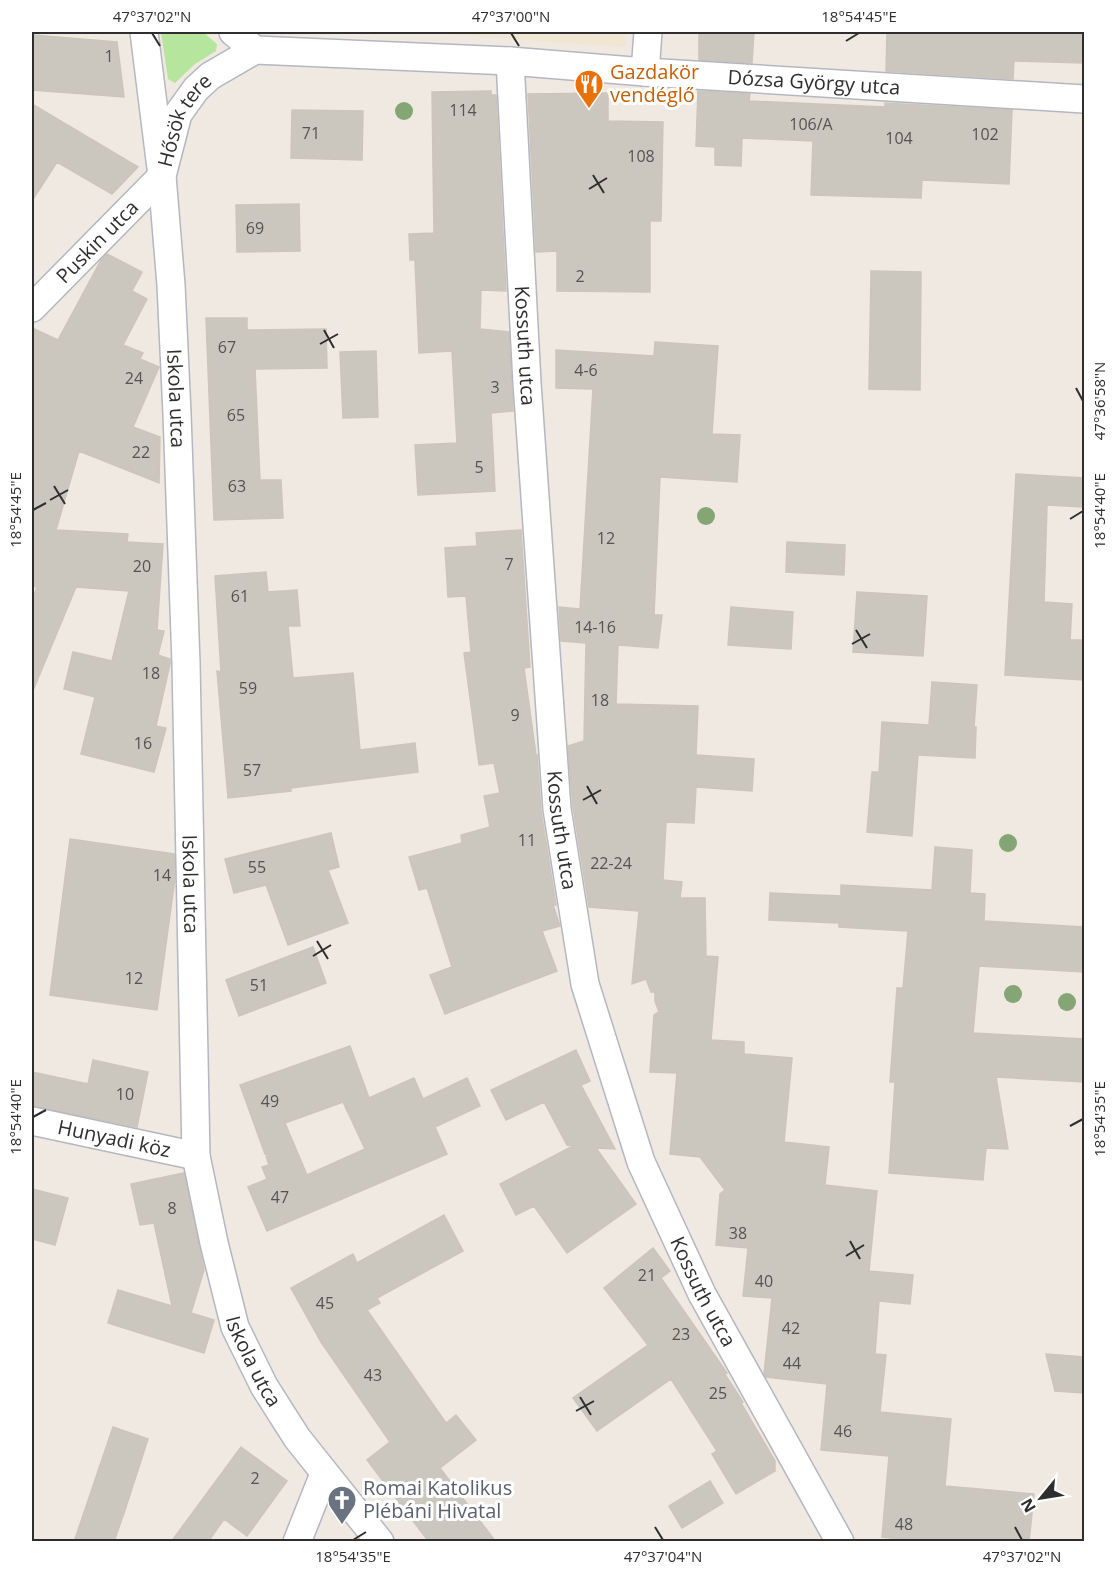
<svg xmlns="http://www.w3.org/2000/svg" width="1116" height="1573" font-family="'Open Sans',sans-serif">
  <style>
    .education { fill: #f0e6d1 }
    .green { fill: #b6e59e }
    .building { fill: #cbc7bf; stroke: #cbc5ba; stroke-width: 1.5; fill-rule: evenodd }
    .lines { fill: none; stroke-linecap: round; stroke-linejoin: round }
    .minor-casing { stroke: #b4b7c1; stroke-width: 30 }
    .minor { stroke: #fff; stroke-width: 27 }
    .tree { fill: #84a574 }
    .ticks { fill: none; stroke: #2e2e2e; stroke-width: 2 }
    .labels { text-anchor: middle; stroke-width: 6; stroke-linejoin: round; paint-order: stroke }
    .number-label { font-size: 16px; fill: #555452 }
    .food-label { font-size: 20px; fill: #c56008; stroke: #fff; text-anchor: start }
    .street-label { font-size: 20px; fill: #2e2e2e; stroke: #fff }
    .worship-label { font-size: 20px; fill: #5b616d; stroke: #fff; text-anchor: start }
    .neatline { fill: none; stroke: #2e2e2e; stroke-width: 2 }
    .ticks-label { font-size: 15px; text-anchor: middle; fill: #2e2e2e }
  </style>
  <rect width="100%" height="100%" fill="#efe9e1"/>
  <path class="education" d="M416,32H626L625,47Z"/>
  <path class="green" d="M161,32H203L217,44L216,51L195,64L175,83L168,79Z"/>
  <path class="building" d="M699,32H754L752,63L699,60Z
    M887,32H1084V63L1014,61L1013,79L886,71Z
    M32,35L117,42L124,97L32,90Z
    M491,91V95H496L506,291L481,290L480,329L509,332L513,411L491,413L495,491L418,495L415,445L457,443L452,351L419,353L415,260H410L409,234L434,233L432,92Z
    M698,91L750,94L749,101L885,107V103L1012,110L1009,184L922,180L921,198L811,195L813,141L742,138L741,166L715,165V147L696,146Z
    M608,93V121L663,122L661,221H650V292L557,291V251L536,252L528,94Z
    M32,104L138,167L112,194L57,162L32,201Z
    M292,110L363,111L362,160L291,158Z
    M299,204L300,251L237,252L236,205Z
    M107,254L142,272L132,291L147,299L123,345L143,353L140,359L159,367L133,427L160,437L159,483L79,451L56,530L128,534L127,542L163,544L157,630L164,631L158,655L170,659V664L156,726L166,728L154,772L81,754L95,697L64,689L73,652L112,661L129,591L76,587L32,693V601L37,587L32,586V328L58,340L100,262Z
    M871,271L921,272L920,390L869,389Z
    M206,318H247V330L326,329L327,368L255,369L260,480H281L283,518L214,520Z
    M655,342L718,346L712,434L740,435L737,482L660,477L654,615H662L658,648L618,645L616,704L698,706L696,755L754,759L752,791L696,787L694,823L666,822L663,880L682,882L680,898H705L706,956L718,957L711,1040L744,1042V1054L792,1058L784,1142L829,1147L825,1185L877,1191L869,1271L913,1275L910,1304L879,1301L875,1354L886,1355L880,1412L951,1419L945,1486L1034,1494L1029,1542H929L882,1537L889,1456L821,1450L827,1384L766,1377L764,1374L772,1298L743,1296L748,1248L716,1245L720,1194L725,1190L700,1157L670,1154L677,1073L650,1072L654,1015L659,1012L655,1001V992H651L646,979L632,984L639,911L589,907L573,807L568,746L584,741L586,643L561,641L559,607L580,609L593,389L556,388V350L654,356Z
    M376,351L378,417L343,418L340,352Z
    M1016,474L1084,478V507L1047,505L1044,602L1072,604L1070,640H1084V680L1005,675Z
    M521,530L530,667L524,668L536,755H537L541,811L556,905H553L560,926L542,931L557,971L445,1014L430,975L452,967L427,888L419,890L409,857L462,843L461,835L490,827L484,796L500,793L494,763L479,765L464,653L471,652L466,596L448,597L445,548L477,546L476,533Z
    M787,542L845,545L844,575L786,572Z
    M266,572L268,592L297,590L300,626H288L293,678L353,673L360,750L415,743L418,772L291,788V791L228,798L217,671L221,672L215,576Z
    M857,592L927,596L923,656L853,652Z
    M731,607L793,612L791,649L728,645Z
    M932,682L977,685L974,727H976L975,758L918,755L912,836L867,832L872,772H879L882,722L929,725Z
    M331,833L339,867L328,870L348,923L288,945L266,885L234,893L225,859Z
    M70,839L174,854L175,878L157,1010L50,995Z
    M935,847L972,850L970,893L985,894L984,921L1084,927V972L979,966L973,1033L1084,1039V1082L996,1077L1008,1149L986,1148L983,1180L889,1173L895,1082H890L897,988H903L908,931L839,927V923L769,920L770,893L841,896V885L932,890Z
    M313,947L326,983L239,1016L226,980Z
    M350,1046L369,1098L414,1078L423,1099L467,1078L480,1106L435,1127L447,1154L267,1231L248,1187L267,1179L262,1167L269,1165L266,1156L270,1155L265,1154L240,1085ZM343,1102L365,1149L307,1175L285,1123Z
    M576,1050L590,1081L581,1085L615,1149L596,1148L636,1204L567,1253L534,1206L516,1215L500,1184L573,1146L567,1145L544,1102L506,1120L491,1090Z
    M93,1060L148,1072L137,1127L32,1106V1072L88,1084Z
    M184,1173L204,1270L191,1313L214,1320L204,1353L108,1323L118,1290L172,1306L154,1223L140,1225L131,1184Z
    M32,1189L68,1198L55,1245L32,1239Z
    M444,1215L463,1251L377,1298L380,1303L367,1310L446,1423L456,1415L476,1440L440,1468L496,1542H429L367,1460L390,1442L321,1342L291,1288L353,1254L357,1263Z
    M653,1248L670,1271L661,1278L727,1373H724L743,1402L741,1403L775,1461V1471L736,1494L712,1454L717,1451L671,1379L597,1431L573,1398L648,1345L604,1288Z
    M1046,1354L1084,1357V1393L1055,1391Z
    M113,1427L148,1439L126,1507L114,1542H74Z
    M241,1447L287,1481L247,1536L224,1519L208,1542H171Z
    M710,1481L723,1503L682,1528L669,1506Z"/>
  <g class="lines">
    <g class="minor-casing">
      <g id="minor">
        <path id="s1" d="M144,32L162,176L171,285L177,414L186,663L196,1156L214,1243L235,1327L264,1386L297,1438L380,1542"/>
        <path d="M233,32L255,50"/>
        <path id="s2" d="M255,50L510,61L645,72L1084,99"/>
        <path id="s3" d="M510,61L527,383L557,809L585,984L641,1162L702,1294L840,1542"/>
        <path d="M645,72L648,32"/>
        <path id="s4" d="M32,308L162,176L178,114L196,89L210,76L255,50"/>
        <path id="s5" d="M32,1121L196,1156"/>
        <path d="M297,1542L324,1474"/>
      </g>
    </g>
    <use href="#minor" class="minor"/>
  </g>
  <g class="tree">
    <circle cx="404" cy="111" r="9"/>
    <circle cx="706" cy="516" r="9"/>
    <circle cx="1008" cy="843" r="9"/>
    <circle cx="1013" cy="994" r="9"/>
    <circle cx="1067" cy="1002" r="9"/>
  </g>
  <path class="ticks" d="M152,33L160,46M511,33L519,46M846,41L859,33M593,175L604,193M589,189L607,178M324,330L334,348M320,344L338,334M1076,388L1083,401M54,486L65,504M50,500L68,490M33,510L46,503M1070,519L1083,511M856,630L867,648M852,644L870,634M587,786L597,804M583,800L601,790M317,941L328,959M313,956L331,945M33,1117L46,1110M1070,1126L1083,1119M850,1241L860,1259M846,1256L864,1245M580,1397L591,1415M576,1411L594,1401M655,1527L663,1540M1015,1527L1022,1540M353,1540L366,1532"/>
  <defs>
    <g id="restaurant-pin" transform="scale(1.5)"><path d="M0 17L-7.5 6A9.5 9.5 0 1 1 7.5 6Z" fill="#e8710a" stroke="#fff"/><path d="M-5-6h1v4h1v-4h1v4h1v-4h1v5L-1.5 .5V6h-2V.5L-5-1ZM5-6V6H3V1.5H1.5Q1.5-4 5-6Z" fill="#fff"/></g>
    <g id="church-pin" transform="scale(1.5)"><path d="M0 17L-7.5 6A9.5 9.5 0 1 1 7.5 6Z" fill="#6b7280" stroke="#fff"/><path d="M-1.2-6h2.4v3.5h3.3v2.4h-3.3V6h-2.4V-.1h-3.3v-2.4h3.3Z" fill="#fff"/></g>
  </defs>
  <g fill-rule="evenodd">
    <use href="#restaurant-pin" x="589" y="84"/>
    <use href="#church-pin" x="342" y="1500"/>
  </g>
  <g class="labels">
    <g class="number-label">
      <text x="109" y="62">1</text>
      <text x="463" y="116">114</text>
      <text x="811" y="130">106/A</text>
      <text x="311" y="139">71</text>
      <text x="985" y="140">102</text>
      <text x="899" y="144">104</text>
      <text x="641" y="162">108</text>
      <text x="255" y="234">69</text>
      <text x="580" y="282">2</text>
      <text x="227" y="353">67</text>
      <text x="586" y="376">4-6</text>
      <text x="134" y="384">24</text>
      <text x="495" y="393">3</text>
      <text x="236" y="421">65</text>
      <text x="141" y="458">22</text>
      <text x="479" y="473">5</text>
      <text x="237" y="492">63</text>
      <text x="606" y="544">12</text>
      <text x="509" y="570">7</text>
      <text x="142" y="572">20</text>
      <text x="240" y="602">61</text>
      <text x="595" y="633">14-16</text>
      <text x="151" y="679">18</text>
      <text x="248" y="694">59</text>
      <text x="600" y="706">18</text>
      <text x="515" y="721">9</text>
      <text x="143" y="749">16</text>
      <text x="252" y="776">57</text>
      <text x="527" y="846">11</text>
      <text x="611" y="869">22-24</text>
      <text x="257" y="873">55</text>
      <text x="162" y="881">14</text>
      <text x="134" y="984">12</text>
      <text x="259" y="991">51</text>
      <text x="125" y="1100">10</text>
      <text x="270" y="1107">49</text>
      <text x="280" y="1203">47</text>
      <text x="172" y="1214">8</text>
      <text x="738" y="1239">38</text>
      <text x="647" y="1281">21</text>
      <text x="764" y="1287">40</text>
      <text x="325" y="1309">45</text>
      <text x="791" y="1334">42</text>
      <text x="681" y="1340">23</text>
      <text x="792" y="1369">44</text>
      <text x="373" y="1381">43</text>
      <text x="718" y="1399">25</text>
      <text x="843" y="1437">46</text>
      <text x="255" y="1484">2</text>
      <text x="904" y="1530">48</text>
    </g>
    <g class="food-label">
      <text x="610" y="79">Gazdakör<tspan x="610" dy="23">vendéglő</tspan></text>
    </g>
    <g class="street-label">
      <text dy="7" stroke="none"><textPath href="#s2" startOffset="560">Dózsa György utca</textPath></text>
      <text dy="7" stroke="none"><textPath href="#s4" startOffset="246">Hősök tere</textPath></text>
      <text dy="7" stroke="none"><textPath href="#s4" startOffset="93">Puskin utca</textPath></text>
      <text dy="7" stroke="none"><textPath href="#s3" startOffset="285">Kossuth utca</textPath></text>
      <text dy="7" stroke="none"><textPath href="#s1" startOffset="368">Iskola utca</textPath></text>
      <text dy="7" stroke="none"><textPath href="#s3" startOffset="771">Kossuth utca</textPath></text>
      <text dy="7" stroke="none"><textPath href="#s1" startOffset="854">Iskola utca</textPath></text>
      <text dy="7" stroke="none"><textPath href="#s5" startOffset="84">Hunyadi köz</textPath></text>
      <text dy="7" stroke="none"><textPath href="#s3" startOffset="1257">Kossuth utca</textPath></text>
      <text dy="7" stroke="none"><textPath href="#s1" startOffset="1340">Iskola utca</textPath></text>
    </g>
    <g class="worship-label">
      <text x="363" y="1495">Romai Katolikus<tspan x="363" dy="23">Plébáni Hivatal</tspan></text>
    </g>
  </g>
  <rect width="1116" height="1573" fill="none" stroke="#ffffff" stroke-width="66"/>
  <g transform="translate(1041 1498) rotate(240)" stroke="#ffffff" stroke-width="4.5" paint-order="stroke">
  <path d="M0-4.5L10 22L0 15L-10 22Z" fill="#2e2e2e"/>
  <text y="-9" font-size="16" font-weight="bold" text-anchor="middle" fill="#2e2e2e">N</text>
  </g>
  <rect x="33" y="33" width="1050" height="1507" class="neatline"/>
  <g class="ticks-label">
    <text x="152" y="22">47°37'02"N</text>
    <text x="511" y="22">47°37'00"N</text>
    <text x="859" y="22">18°54'45"E</text>
    <text transform="translate(1100 401) rotate(-90)" y="5">47°36'58"N</text>
    <text transform="translate(16 510) rotate(-90)" y="5">18°54'45"E</text>
    <text transform="translate(1100 511) rotate(-90)" y="5">18°54'40"E</text>
    <text transform="translate(16 1117) rotate(-90)" y="5">18°54'40"E</text>
    <text transform="translate(1100 1119) rotate(-90)" y="5">18°54'35"E</text>
    <text x="353" y="1562">18°54'35"E</text>
    <text x="663" y="1562">47°37'04"N</text>
    <text x="1022" y="1562">47°37'02"N</text>
  </g>
</svg>
